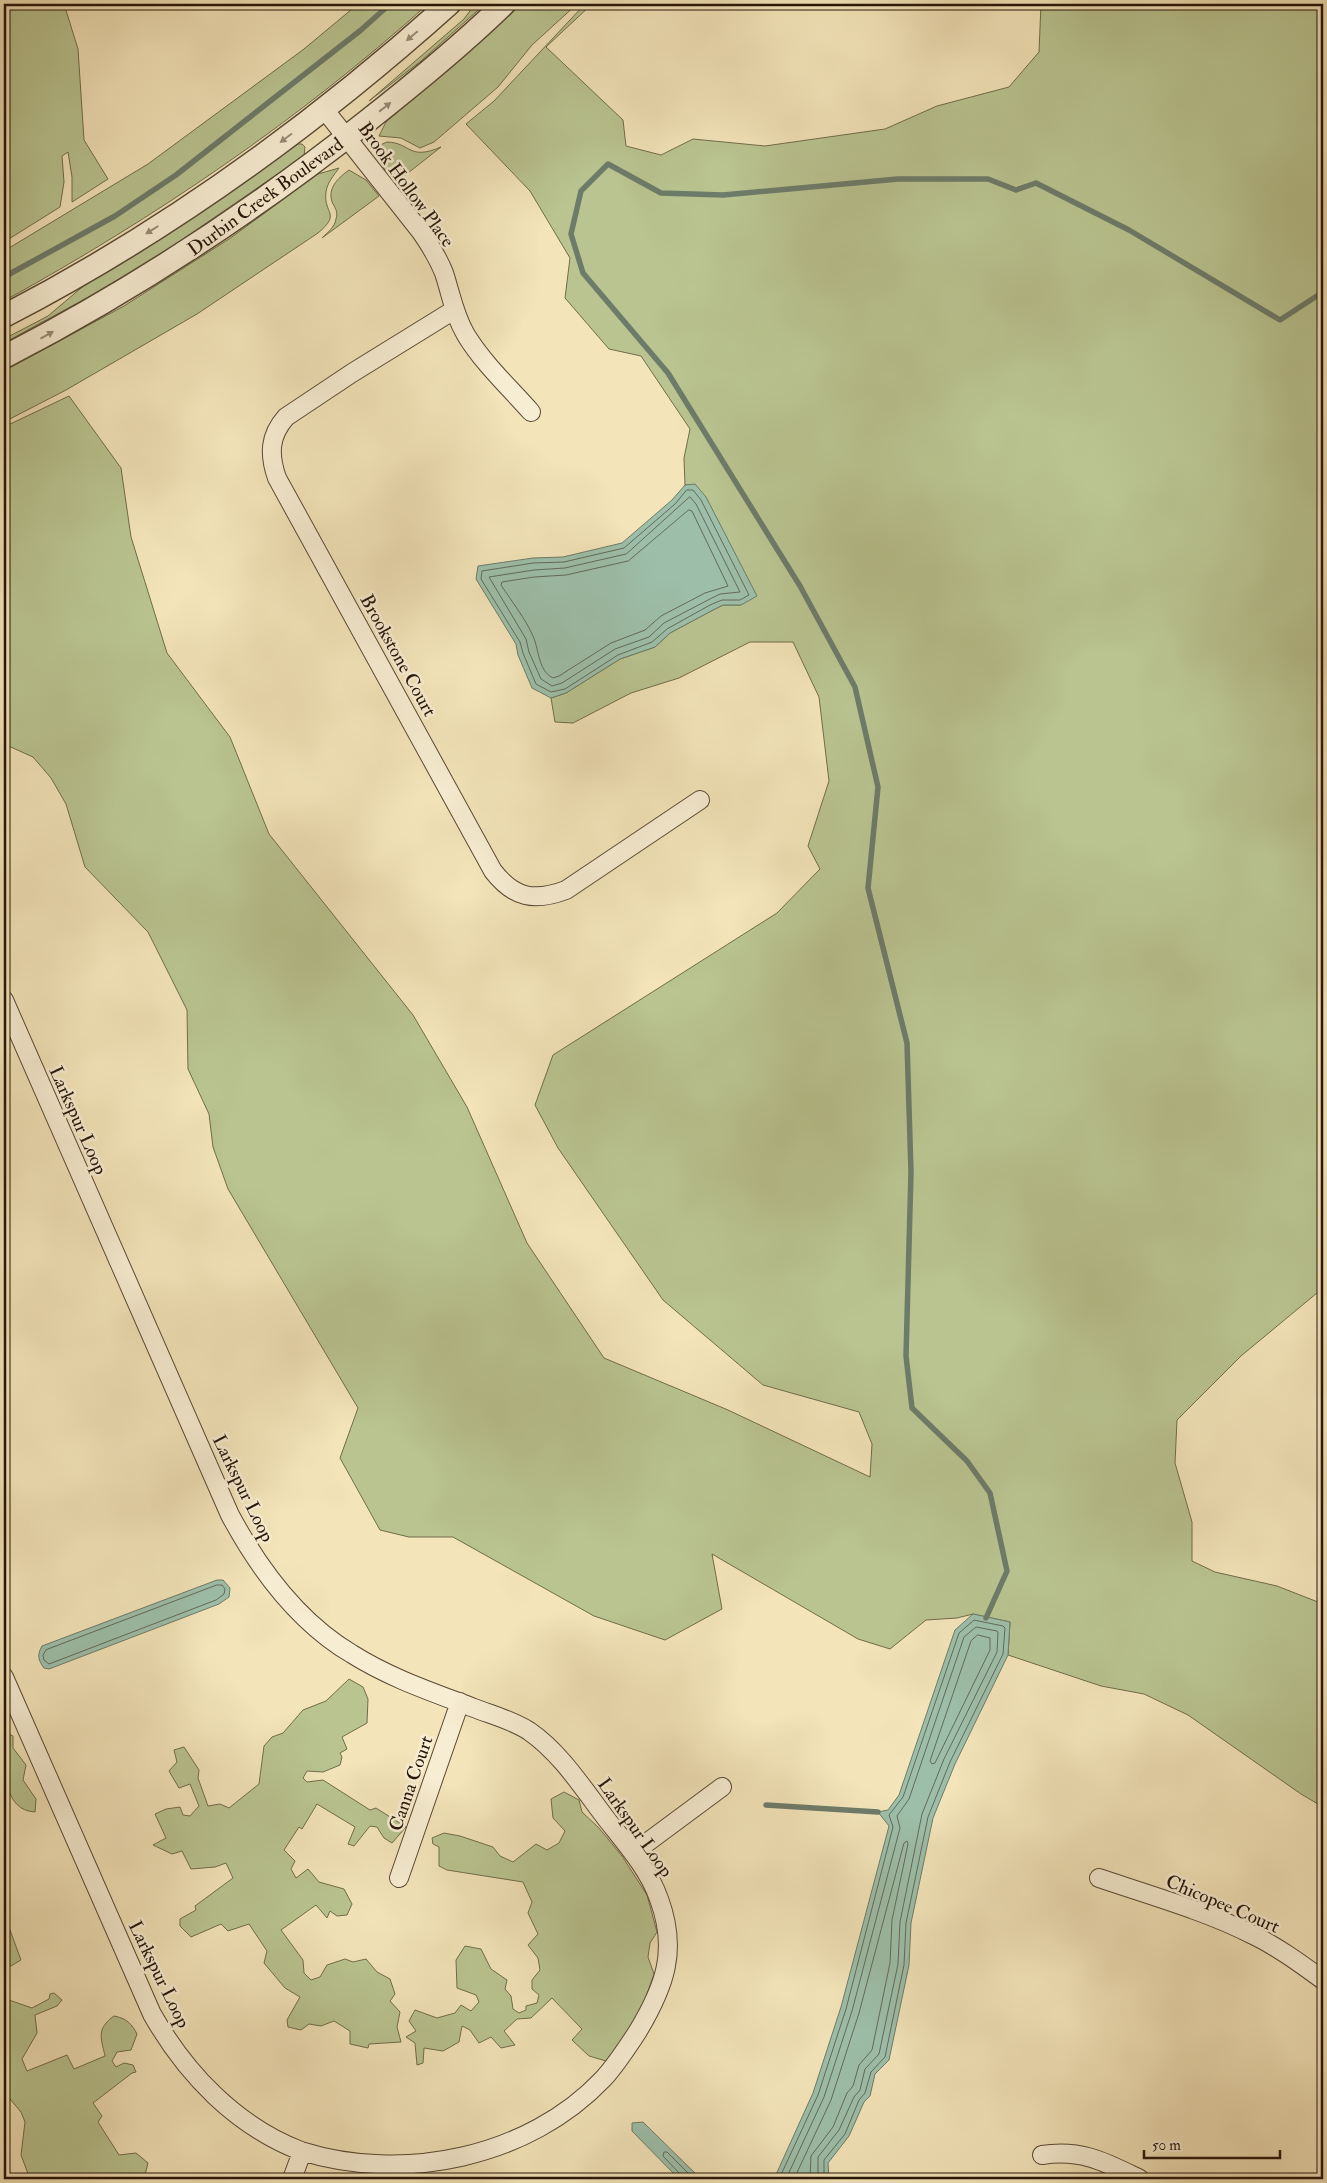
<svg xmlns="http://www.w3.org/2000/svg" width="1327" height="2183" font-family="'IM FELL Double Pica',serif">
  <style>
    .green { fill: #b9c490; stroke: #706c4c }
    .water { fill: #9dbfaa; stroke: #6d7b6a }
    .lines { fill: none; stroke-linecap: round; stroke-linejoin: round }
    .shore { stroke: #626a5a; stroke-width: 1 }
    .stream { stroke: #6d7b6a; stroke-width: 5.5 }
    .minor-casing { stroke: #594935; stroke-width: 20 }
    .tertiary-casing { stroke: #594935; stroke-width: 25 }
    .minor { stroke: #f7edd2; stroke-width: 18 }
    .tertiary { stroke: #f7edd2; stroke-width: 22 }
    .oneway { fill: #998c78 }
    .labels { text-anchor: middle; stroke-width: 5; stroke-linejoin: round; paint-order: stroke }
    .street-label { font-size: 19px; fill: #261509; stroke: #f7edd2 }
  </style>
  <rect width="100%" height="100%" fill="#f3e4b9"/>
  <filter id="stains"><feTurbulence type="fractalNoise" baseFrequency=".004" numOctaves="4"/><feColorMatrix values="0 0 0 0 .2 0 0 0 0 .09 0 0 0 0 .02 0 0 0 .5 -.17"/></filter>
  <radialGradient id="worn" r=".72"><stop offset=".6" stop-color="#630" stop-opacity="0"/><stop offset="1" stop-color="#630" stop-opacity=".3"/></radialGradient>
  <path class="green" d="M4,4H64L78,49L84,140L108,179L72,202V177L68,152L62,156L64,182L60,207L4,242Z
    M358,4H428C299,120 156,217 4,301V251L148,164L304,49Z
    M475,4H485L421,61L369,101L464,19Z
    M521,4H577L532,45L498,87L434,142L420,148L401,138L379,136L386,122L467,53Z
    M585,4H592L546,47L623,120L626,146L661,155L693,139L765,146L885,129L937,106L1009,87L1039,52L1041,4H1323V1288L1241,1356L1177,1420L1175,1463L1192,1522V1561L1215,1572L1277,1586L1323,1604V1807L1301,1794L1188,1715L1144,1694L1101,1686L1008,1655L1010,1622L973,1614L957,1618L926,1620L890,1649L858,1639L712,1554L722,1609L665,1640L594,1616L453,1537H409L380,1530L340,1458L358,1408L228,1189L213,1147L209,1114L188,1069L187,1010L148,932L85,867L66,804L51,778L33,757L4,744V427L69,396L121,468L131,537L167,653L230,737L269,834L413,1015L467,1107L527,1243L604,1358L728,1410L870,1477L872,1444L859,1412L763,1385L663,1300L558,1148L535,1105L553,1055L777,913L820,869L808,846L829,781L819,697L793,642H750L679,678L631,693L573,723L555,722L551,698L566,693L620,659L655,647L670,633L713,610L723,605H741L695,485H685L684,458L690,429L641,356L609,349L565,298L570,258L530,191L466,124L494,101Z
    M387,142C412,143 408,161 441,147L394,184C386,172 377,161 378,146Z
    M298,144H302L305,147L304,156L164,252L94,294L4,343V339L48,316L87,283L175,229Z
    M339,168C334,175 327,183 326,192C323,214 342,213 318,233L197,314L66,390L4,422V371L124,306L229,239L318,174Z
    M349,170L366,180L379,196L322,238C327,233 335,227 336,219C338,213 336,209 333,204C326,189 338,178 349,170Z
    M349,1679L363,1687L368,1699L367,1723L342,1737L347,1749L340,1753L342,1757L340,1765L323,1772L307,1771L303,1778L307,1782L323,1780L370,1810L376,1808L406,1827L392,1843L384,1838L377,1827L370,1826L354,1846L348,1844L355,1827L317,1804L302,1829L299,1827L284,1850L295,1861L291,1869L296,1878L308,1869L319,1882L344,1889L352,1904L347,1915L337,1916L330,1911L327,1918L316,1905L281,1930L303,1960L304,1973L311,1980L320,1977L327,1965L345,1959L353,1962L366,1959L377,1972L390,1979L395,1994L390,2001L400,2012L397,2027L401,2042L369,2044L368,2048L350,2044V2031L334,2021L321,2026L309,2024L301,2030L288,2027L287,2020L300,1997L285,1988L264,1963L267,1951L249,1924L228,1931L221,1924L191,1937L180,1926V1919L196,1910L195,1906L233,1878L226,1863L215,1867L191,1869L182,1851L172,1854L153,1845L166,1838L155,1814L166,1809L180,1807L183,1815L190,1816L199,1806L190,1784L179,1788L169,1771L177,1762L174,1750L184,1747L199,1770L198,1778L208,1806L220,1804L229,1808L259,1784L264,1746L272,1737L283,1733L303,1710L326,1701Z
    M4,1732L13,1736V1748L26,1765L23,1780L36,1799L35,1812C19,1811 13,1802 7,1787L4,1789Z
    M564,1792L579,1800L582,1812L599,1828L622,1856L647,1895L657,1932L650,1943L648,1957L654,1974L636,2025L606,2061L589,2056L572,2040L582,2029L552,1998L531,2018L517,2019L504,2031L515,2045L501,2048L491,2037L479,2043L470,2030L462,2026L459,2042L443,2051L424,2048L423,2063L417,2065L415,2043L406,2037L416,2031L409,2021L415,2010L437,2018L455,2013L461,2005L471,2011L479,2002L476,1995L457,1988L456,1960L465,1946L481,1949L491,1969L507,1980L505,1989L511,1996L513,2009L519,2013L526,2010V2006L537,2003L539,1995L532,1989V1980L540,1970L538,1958L528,1945L538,1934L528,1913L532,1902L523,1882L447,1870L439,1866V1847L433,1844L432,1838L444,1833L460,1836L493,1847L500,1856L513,1862L536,1844L547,1850L559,1843L565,1831L553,1818L551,1799Z
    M7,1922L21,1960L4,1970V1924Z
    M54,1993L62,2000L57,2006L35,2015L37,2033L22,2059L27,2071L67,2055L74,2069L105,2056C101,2038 96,2029 114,2016C126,2018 132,2024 137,2034L131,2050L117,2052L112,2061L116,2067L124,2063L133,2065L136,2072L132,2073L93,2103L102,2116L98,2122L119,2155L136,2153L148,2163L144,2179H30L21,2155L25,2122L21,2112L4,2092V1994L6,1999L32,2008L49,1999L50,1994Z"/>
  <path class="water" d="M695,484L706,497L757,596L741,605H723L713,610L670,633L655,647L620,659L566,693L551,698L532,688L518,655L516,644L476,579L478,566L533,558L563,557L622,543L672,500L685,485Z
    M217,1580H223L230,1588L229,1597L219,1604L49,1669L44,1668C38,1660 37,1655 42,1646Z
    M973,1614L1010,1622L1008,1655L955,1764L933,1818L911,1923L909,1965L889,2060L875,2074L870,2096L864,2102L849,2136L828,2163L829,2179H774L813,2093L841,2007L889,1826L878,1812L888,1810L899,1795L955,1630Z
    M643,2122L701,2179H679L632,2131V2123Z"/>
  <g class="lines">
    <path class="shore" d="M687,490H693L701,500L749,595L740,600H722L710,605L667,629L652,642L618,655L565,689L551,692L536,684L523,653L520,642L481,579L482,571L533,563L564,562L624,548L675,504Z
      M690,497L696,504L740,592L720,594L708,600L664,623L649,637L615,649L562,683L552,686L541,679L529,652L526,639L489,577L534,570L565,568L626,554Z
      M689,510L692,511L728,586L705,593L661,616L645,630L611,643L559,676L553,678C538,671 539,649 533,636C525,618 512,602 501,585L502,582L534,577L566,575L628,561Z
      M217,1585H222L225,1589L224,1594L216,1600L49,1664L44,1660L43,1655L46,1650Z
      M978,1635L990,1638V1650L935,1763L932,1764L930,1761L971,1641Z
      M682,2179L680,2174L663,2156L664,2152H667L694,2179
      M779,2179L818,2095L846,2009L893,1827L889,1815L903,1797L959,1633L974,1620L1003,1626L1005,1628L1003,1654L950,1762L928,1817L906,1923L904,1965L885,2057L871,2072L865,2093L859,2100L845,2134L824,2160V2179
      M786,2179L824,2097L852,2011L900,1828L897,1816L909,1799L964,1637L976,1627L997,1631L998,1633L997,1652L944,1759L922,1814L900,1922L898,1964L879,2054L865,2069L860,2090L854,2097L839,2130L818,2157V2179
      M794,2179L831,2100L859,2013L904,1843L907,1841L908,1844L892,1920L890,1963L872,2050L859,2065L853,2086L847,2093L833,2127L811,2156L810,2179"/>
    <path class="stream" d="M4,277L115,216L176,175L361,30L390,4
      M986,1618L1007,1571L990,1493L967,1461L912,1408L906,1356L911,1172L907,1043L868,888L878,787L855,687L800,586L668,373L583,273L571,234L581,191L608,164L661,193L723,195L898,179H988L1016,190L1036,183L1129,230L1280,320L1323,292
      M766,1805L878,1812"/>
    <g class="minor-casing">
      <path id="minor" d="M324,109L421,232C430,245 438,258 444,273C451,294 454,315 466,335C483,363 509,387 531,412
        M454,310L352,373L286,417C269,436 269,455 277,478L493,871C514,898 534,902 566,890L700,800
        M4,1000L230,1515C259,1569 298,1622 352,1654C390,1678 432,1692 474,1708C492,1715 512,1720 529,1731C562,1754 584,1790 608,1821C627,1845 649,1870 659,1899C678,1950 665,1986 638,2031C627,2048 616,2065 603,2079C528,2158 403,2183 301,2151C236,2126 186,2074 152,2014L4,1677
        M633,1853L722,1787
        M399,1878L460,1702
        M1099,1878C1149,1895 1206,1911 1253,1935C1278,1947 1301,1964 1323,1980
        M1042,2155C1082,2149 1105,2162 1140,2179
        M292,2179L302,2152"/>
    </g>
    <g class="tertiary-casing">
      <path id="tertiary" d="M4,316C165,233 314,125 449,4
        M4,357C132,291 252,212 366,122C413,85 461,46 504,4"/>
    </g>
    <use href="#minor" class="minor"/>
    <use href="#tertiary" class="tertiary"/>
  </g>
  <defs><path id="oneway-solid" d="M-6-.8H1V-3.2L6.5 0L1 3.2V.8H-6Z" transform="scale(1.25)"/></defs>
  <g class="oneway">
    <use href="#oneway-solid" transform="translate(412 36) rotate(140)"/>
    <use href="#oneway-solid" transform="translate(385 107) rotate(-38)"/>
    <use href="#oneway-solid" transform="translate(286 138) rotate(143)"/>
    <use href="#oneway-solid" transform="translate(152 230) rotate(148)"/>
    <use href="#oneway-solid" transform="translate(47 335) rotate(-29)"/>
  </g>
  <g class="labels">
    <g class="street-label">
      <text transform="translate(407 184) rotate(54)" y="7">Brook Hollow Place</text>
      <text transform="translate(265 196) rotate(-36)" y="7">Durbin Creek Boulevard</text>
      <text transform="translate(399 655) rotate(61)" y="7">Brookstone Court</text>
      <text transform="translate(79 1120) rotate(66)" y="7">Larkspur Loop</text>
      <text transform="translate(244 1488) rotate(64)" y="7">Larkspur Loop</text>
      <text transform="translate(410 1783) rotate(-71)" y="7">Canna Court</text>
      <text transform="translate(636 1827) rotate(55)" y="7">Larkspur Loop</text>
      <text transform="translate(1223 1903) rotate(23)" y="7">Chicopee Court</text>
      <text transform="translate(160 1974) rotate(64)" y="7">Larkspur Loop</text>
    </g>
  </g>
  <rect width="1327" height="2183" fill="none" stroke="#f3e4b9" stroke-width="20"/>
  <rect x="5" y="5" width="1317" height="2173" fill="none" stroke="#261509" stroke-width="2.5"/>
  <rect x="10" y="10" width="1307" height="2163" fill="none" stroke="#261509"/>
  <path d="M1144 2150v8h136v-8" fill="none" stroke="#261509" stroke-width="2.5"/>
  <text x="1152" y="2150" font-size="15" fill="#261509" stroke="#f7edd2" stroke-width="4" paint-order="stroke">50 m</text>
  <rect width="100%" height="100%" filter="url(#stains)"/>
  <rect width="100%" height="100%" fill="url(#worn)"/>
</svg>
